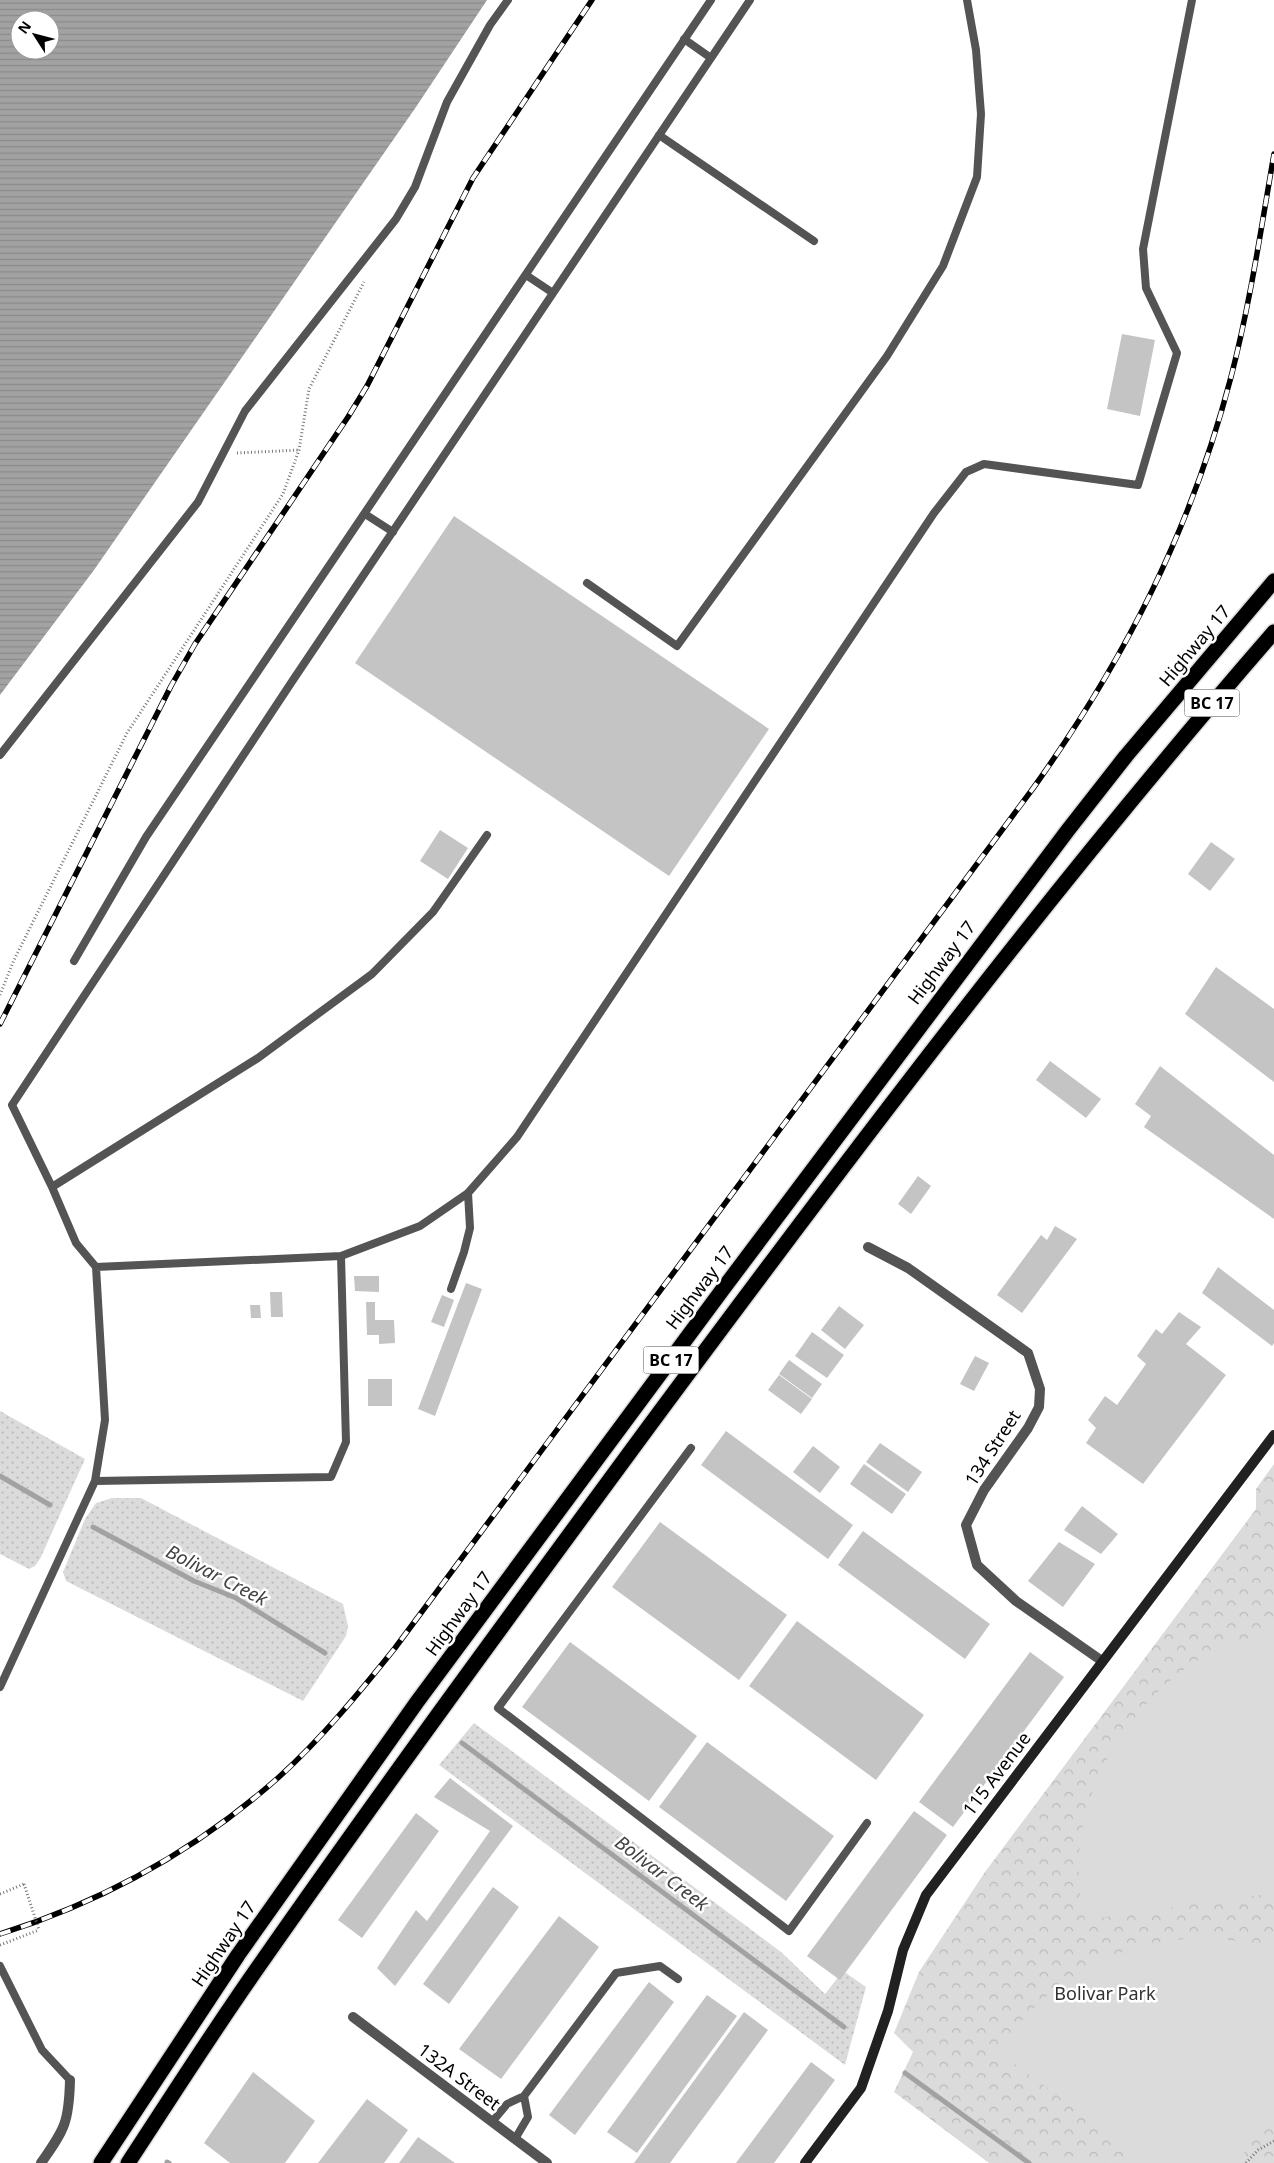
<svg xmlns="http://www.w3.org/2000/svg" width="1274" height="2163" font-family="'Noto Sans',sans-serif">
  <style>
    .grass { fill: url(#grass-dots) }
    .park { fill: url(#park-crowns) }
    .pitch { fill: #dbdbdb }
    .water { fill: url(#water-rules); fill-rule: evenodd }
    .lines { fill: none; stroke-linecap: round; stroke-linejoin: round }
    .stream { stroke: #a2a2a2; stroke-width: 5 }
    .building { fill: #c4c4c4 }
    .highway-casing { stroke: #dbdbdb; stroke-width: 18 }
    .path { stroke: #767676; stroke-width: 3; stroke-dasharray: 1 2.5; stroke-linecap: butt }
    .lane { stroke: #545454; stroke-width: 8 }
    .street { stroke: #545454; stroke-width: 10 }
    .secondary { stroke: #212121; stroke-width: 10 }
    .highway { stroke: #000; stroke-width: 15 }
    .rail-casing { stroke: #000; stroke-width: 5.5 }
    .rail { stroke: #fff; stroke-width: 4; stroke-dasharray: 11; stroke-linecap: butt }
    .path-bridge { stroke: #767676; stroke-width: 3; stroke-dasharray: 1 2.5; stroke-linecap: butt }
    .labels { text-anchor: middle; stroke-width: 5; stroke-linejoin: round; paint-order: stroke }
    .shield { fill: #fff; stroke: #4c4c4c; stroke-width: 1 }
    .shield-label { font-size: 16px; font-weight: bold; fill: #000 }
    .street-label { font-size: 18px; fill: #000; stroke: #fff }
    .park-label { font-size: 18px; fill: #323232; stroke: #fff }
    .water-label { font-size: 19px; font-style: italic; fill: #434343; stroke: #fff }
  </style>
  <defs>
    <pattern id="grass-dots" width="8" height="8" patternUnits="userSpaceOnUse" patternTransform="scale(1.25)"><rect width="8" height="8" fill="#dbdbdb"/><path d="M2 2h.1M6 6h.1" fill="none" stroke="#bababa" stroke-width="1.8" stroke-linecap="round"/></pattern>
    <pattern id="park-crowns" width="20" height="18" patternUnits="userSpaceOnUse" patternTransform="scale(1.25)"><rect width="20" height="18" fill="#dbdbdb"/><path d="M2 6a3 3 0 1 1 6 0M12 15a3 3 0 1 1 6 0" fill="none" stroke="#bababa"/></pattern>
    <pattern id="water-rules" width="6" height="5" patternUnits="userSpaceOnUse" patternTransform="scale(1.25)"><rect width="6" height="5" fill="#a2a2a2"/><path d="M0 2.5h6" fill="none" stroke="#8a8a8a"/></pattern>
  </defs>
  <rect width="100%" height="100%" fill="#fff"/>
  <path class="grass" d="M0,1411L85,1459L40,1559L35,1566L29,1569L0,1554Z
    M112,1498H141L343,1604L348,1626L346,1636L303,1701L66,1581L63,1572L85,1519L96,1503Z
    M474,1723L781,1952L825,1994L843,1971L866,1987L845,2065L439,1765Z"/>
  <path class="park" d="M1274,1464V2163H989L894,2092L913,2052L894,2033L919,1972L985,1872L1256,1509V1489Z"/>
  <path class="pitch" d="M1274,1631V1893L1085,1920C1060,1819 1112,1718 1196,1661C1218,1646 1249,1638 1274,1631Z
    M1199,1937L1257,1943L1274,1949V2111L1237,2163H1149L997,2051C1036,1999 1078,1963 1143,1946C1161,1941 1181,1940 1199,1937Z"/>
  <path class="water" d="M0,0H487L416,107L94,570L0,695ZM20,20H50V50H20Z"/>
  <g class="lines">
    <path class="stream" d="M0,1476L50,1505
      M93,1527L194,1581L236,1598L325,1653
      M462,1743L844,2027
      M905,2073L1029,2163
      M167,2162L169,2163"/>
  </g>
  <path class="building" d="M1122,334L1155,340L1140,416L1107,409Z
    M454,516L769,729L669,876L355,663Z
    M440,830L468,848L448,879L420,861Z
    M1211,842L1235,859L1210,891L1188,874Z
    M1216,967L1274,1009V1082L1185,1014Z
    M1050,1061L1101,1099L1086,1118L1036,1080Z
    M1160,1066L1274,1155V1219L1144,1127L1151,1116L1135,1104Z
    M918,1176L931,1186L911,1214L898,1204Z
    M1055,1226L1077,1239L1022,1313L997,1295L1041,1235L1047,1240Z
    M1218,1267L1274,1310V1343L1272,1346L1202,1293Z
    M354,1276H379V1292L355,1291Z
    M466,1283L482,1289L435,1416L418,1409Z
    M270,1292H282L283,1317H271Z
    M442,1295L454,1300L444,1327L431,1322Z
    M366,1302H375V1320H394L395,1343L379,1344V1335H367Z
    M250,1305H260L261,1318H251Z
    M839,1306L864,1325L845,1349L821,1330Z
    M1179,1312L1201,1327L1186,1344L1226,1375L1143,1484L1086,1443L1096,1428L1088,1420L1105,1396L1117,1405L1146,1364L1137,1356L1156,1329L1162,1334Z
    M812,1332L844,1355L827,1378L795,1356Z
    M975,1356L989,1363L974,1391L960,1384Z
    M789,1360L822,1384L812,1398L779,1374Z
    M779,1375L812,1399L801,1414L768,1390Z
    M368,1379H392V1406H368Z
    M726,1431L853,1525L828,1559L701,1465Z
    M880,1443L922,1472L908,1492L866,1462Z
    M813,1446L840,1467L820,1493L793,1472Z
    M864,1464L906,1494L892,1514L850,1484Z
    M1082,1506L1118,1534L1101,1554L1064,1530Z
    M660,1522L787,1615L739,1680L612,1587Z
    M863,1531L990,1624L965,1659L838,1565Z
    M1059,1542L1095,1564L1063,1607L1028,1581Z
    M797,1621L924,1715L876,1780L749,1686Z
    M570,1642L697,1736L649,1801L522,1707Z
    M1030,1652L1064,1677L953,1827L919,1802Z
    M707,1742L834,1836L786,1901L659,1807Z
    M450,1778L513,1826L395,1986L377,1968L416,1910L427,1921L490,1831L434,1797Z
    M914,1811L947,1835L840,1980L807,1956Z
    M416,1813L439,1831L362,1938L338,1920Z
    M493,1887L519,1907L449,2004L423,1984Z
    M559,1916L599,1947L501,2079L459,2049Z
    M649,1982L674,2002L575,2135L549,2115Z
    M707,1995L737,2016L637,2153L607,2132Z
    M744,2012L768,2030L670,2163H634Z
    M811,2062L835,2080L774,2163H736Z
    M253,2072L315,2121L285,2163H230L204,2143Z
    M367,2099L408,2130L384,2163H318Z
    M418,2137L455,2163H399Z"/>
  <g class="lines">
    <g class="highway-casing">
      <path id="highway" d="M101,2163L238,1955L417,1702L723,1289L1068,830L1126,756L1274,581
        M128,2163C172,2096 215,2028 261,1963C388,1781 519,1603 650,1425C850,1155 1053,886 1274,632"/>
    </g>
    <path class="path" d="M237,453L299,450
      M0,995L14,960L127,733L283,494L299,450L309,389L364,282
      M0,1894L24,1884
      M0,1945L39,1930
      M1246,2163L1258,2150L1274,2141"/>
    <path class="lane" d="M684,39L711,58
      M659,135L814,241
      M526,275L553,293
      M365,514L393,532
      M587,583L677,646L887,356L943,266L977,177L981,114L976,50L967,0
      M0,755L198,502L245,411L396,219L415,187L447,102L490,25L508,0
      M74,961L146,837L711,0
      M52,1187L12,1105L293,680L750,0
      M341,1256L420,1226L468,1193L517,1137L934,513L966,472L984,464L1138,485L1177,353L1146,288L1143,249L1192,0
      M451,1289L464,1252L470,1228L468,1193
      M691,1448L498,1708L789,1931L867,1823
      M95,1481L331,1477L346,1442L341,1256L96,1267
      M0,1687L95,1481L105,1420L96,1267L76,1243L52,1187L258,1058L372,974L433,912L487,835
      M0,1966L42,2050L70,2080
      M524,2096L616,1973L660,1966L678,1979
      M492,2122L507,2104L524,2096L528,2117L515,2139"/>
    <path class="street" d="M868,1247L908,1268L1028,1353L1040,1389L1039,1407L1028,1428L984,1490L966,1525L977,1565L1016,1601L1102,1661
      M353,2017L547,2163
      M41,2163C65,2129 69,2122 70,2080"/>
    <path class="secondary" d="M805,2163L861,2088L888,2011L903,1950L926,1895L1274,1435"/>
    <use href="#highway" class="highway"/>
    <g class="rail-casing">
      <path id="rail" d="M0,1024L171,686L195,644L348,417L367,386L473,178L592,0
        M0,1934C102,1902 198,1849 279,1777C322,1738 359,1693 395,1648L1034,787C1125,659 1191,530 1231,377C1250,304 1261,229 1274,154"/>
    </g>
    <use href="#rail" class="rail"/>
    <path class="path-bridge" d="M24,1884L39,1930"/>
  </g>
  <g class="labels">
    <g class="shield">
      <rect x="1184.5" y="689.5" width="55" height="27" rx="4"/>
      <rect x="643.5" y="1346.5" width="55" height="27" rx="4"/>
    </g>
    <g class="shield-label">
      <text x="1212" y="709">BC 17</text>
      <text x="671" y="1366">BC 17</text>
    </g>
    <g class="street-label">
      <text transform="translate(1195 646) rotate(-50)" y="6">Highway 17</text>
      <text transform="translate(942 963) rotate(-53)" y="6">Highway 17</text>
      <text transform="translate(700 1288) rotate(-53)" y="6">Highway 17</text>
      <text transform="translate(993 1448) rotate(-57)" y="6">134 Street</text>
      <text transform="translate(459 1614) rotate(-54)" y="6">Highway 17</text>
      <text transform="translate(997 1774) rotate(-53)" y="6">115 Avenue</text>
      <text transform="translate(224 1944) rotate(-56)" y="6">Highway 17</text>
      <text transform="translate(459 2077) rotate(37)" y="6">132A Street</text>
    </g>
    <g class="park-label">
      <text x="1105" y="2000">Bolivar Park</text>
    </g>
    <g class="water-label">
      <text transform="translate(217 1575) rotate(27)" y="7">Bolivar Creek</text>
      <text transform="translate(662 1873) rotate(37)" y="7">Bolivar Creek</text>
    </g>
  </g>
  <g transform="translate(35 35) rotate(306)"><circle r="24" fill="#ffffff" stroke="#999999"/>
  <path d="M0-4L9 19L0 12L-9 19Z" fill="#000000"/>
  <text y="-8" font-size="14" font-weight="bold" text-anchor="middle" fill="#000000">N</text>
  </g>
</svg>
